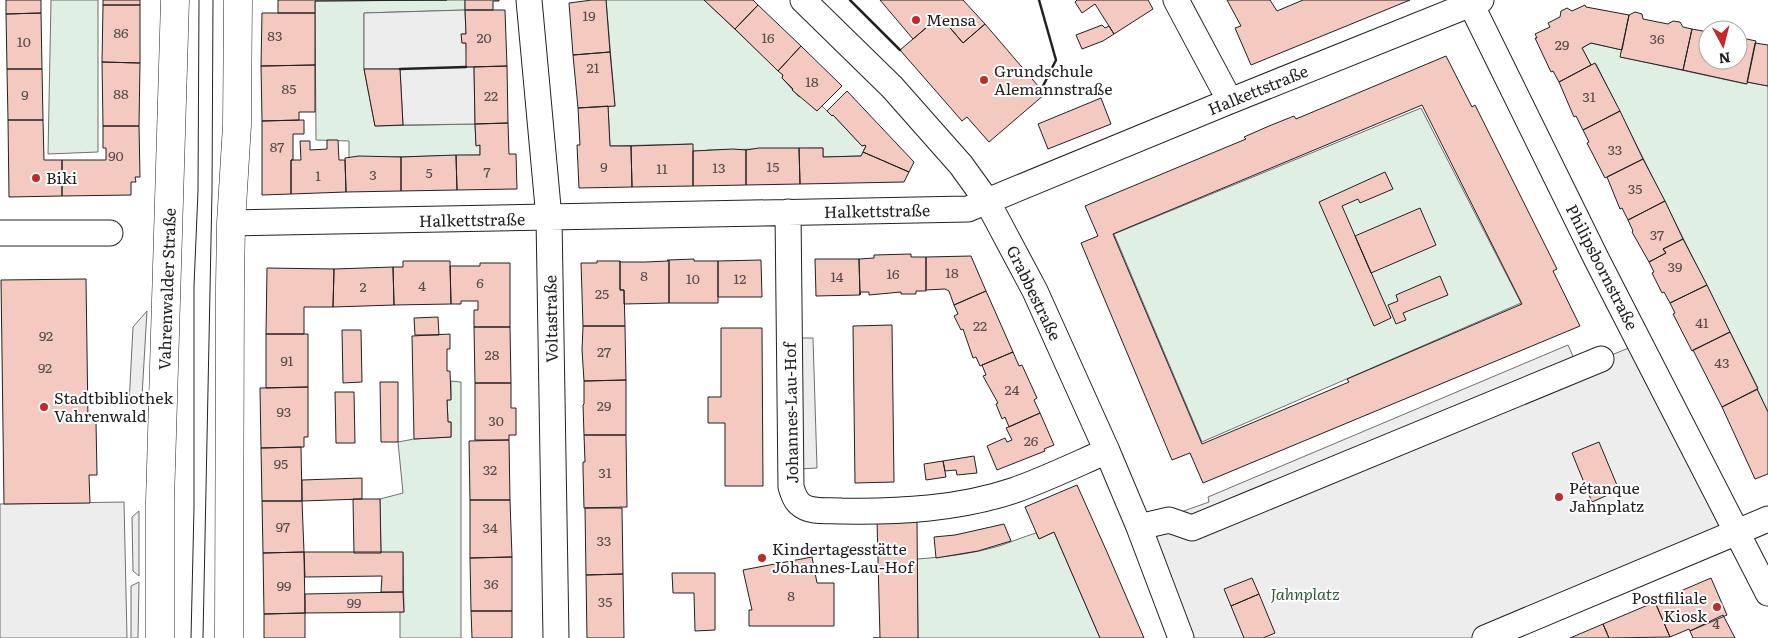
<svg xmlns="http://www.w3.org/2000/svg" width="1768" height="638" font-family="Literata,serif">
  <style>
    .green { fill: #e0efe3; stroke: #6f6f6f }
    .parking { fill: #ededed; stroke: #6f6f6f }
    .building { fill: #f3c9c0; stroke: #222; fill-rule: evenodd }
    .lines { fill: none; stroke-linecap: round; stroke-linejoin: round }
    .minor-casing { stroke: #222; stroke-width: 27 }
    .major-casing { stroke: #222; stroke-width: 29 }
    .minor { stroke: #fff; stroke-width: 25 }
    .major { stroke: #fff; stroke-width: 28 }
    .tram { stroke: #222; stroke-width: 1 }
    .wall { stroke: #222; stroke-width: 2.5 }
    .poi-dot { fill: #c62828; stroke: #fff; stroke-width: 2 }
    .labels { text-anchor: middle; stroke-width: 4; stroke-linejoin: round; paint-order: stroke }
    .number-label { font-size: 14px; fill: #564c4a }
    .poi-label { font-size: 16px; fill: #222; stroke: #fff; text-anchor: start }
    .street-label { font-size: 16px; fill: #222; stroke: #fff }
    .park-label { font-size: 16px; font-style: italic; fill: #2f5e38; stroke: #fff }
  </style>
  <rect width="100%" height="100%" fill="#fff"/>
  <path class="green" d="M51,0H98V152L48,154Z
    M465,0V10L364,13V69L375,126L475,124L476,145H480V155L349,158V141L316,140L315,1Z
    M606,0H704L783,75L782,78L799,97L801,96L817,111L822,106L832,116L833,115L862,146L865,145L866,146L861,156L823,157V148L707,150L706,151H693L692,144L610,146L608,106H615Z
    M1591,43L1622,50L1621,57L1746,84L1747,82L1768,86V412L1757,389L1758,388L1596,64L1591,65L1582,48Z
    M1421,108L1521,303L1202,442L1114,234Z
    M451,381L461,382V638H400V612H404L403,553H381L380,499L403,493L398,442L414,439L451,437V422H448L447,400L451,399Z
    M1054,532L1100,638H918L917,559C944,557 972,554 999,546C1011,542 1023,537 1036,533L1039,539Z"/>
  <path class="parking" d="M465,10L466,34H462V43H466L467,67H474L475,124L403,125L400,69H364V13Z
    M147,311L142,396L129,404L133,327Z
    M793,338H813L817,468L798,469Z
    M1641,343L1736,533L1485,638H1181L1139,527L1209,502L1208,497L1568,345L1576,363L1609,356Z
    M124,502L127,638H0V504Z
    M139,511V576L133,571L132,517Z
    M139,582L138,638H131V586Z"/>
  <path class="building" d="M6,0H41V13L6,14Z
    M103,0H140V5H103Z
    M278,0H447L315,1V13H278Z
    M465,0H499V1H493V10H465Z
    M592,0H606L610,52L573,55L569,3Z
    M704,0H753L758,5L735,29Z
    M880,0H963L985,24L963,43L940,16L913,39Z
    M1077,0H1148L1153,9L1114,34L1095,4L1082,13L1075,2Z
    M1227,0H1270L1277,11L1303,0H1410L1251,65L1235,28L1241,26Z
    M103,5H140V63L102,62Z
    M758,5L801,46L778,71L735,29Z
    M1585,5L1586,7L1629,15L1622,50L1591,43L1582,48L1591,65L1559,82L1553,71L1551,72L1535,38H1537L1535,34L1550,27L1548,23L1560,17L1561,11L1567,8L1572,11Z
    M465,10H505L507,66L466,67V43H462L461,34H466Z
    M1635,12L1642,14L1643,19L1668,24L1673,21L1680,22L1683,27L1692,29L1683,70L1620,57L1629,15Z
    M41,13L42,69H7L6,14Z
    M262,13H315V65L261,66Z
    M940,16L963,43L985,24L1045,94L989,142L967,117L962,121L900,50Z
    M1102,25L1105,28L1109,26L1114,34L1103,41L1082,49L1076,35Z
    M1692,29L1708,32V60H1738V33L1741,34L1742,38L1756,41L1747,84L1683,70Z
    M1755,43L1768,45V86L1747,82Z
    M801,46L842,86L817,111L792,90L793,89L782,78L783,75L778,71Z
    M610,52L615,106L578,108L573,55Z
    M1446,56L1472,107L1475,105L1557,269L1553,271L1580,326L1203,483L1190,453L1172,460L1081,243L1098,236L1085,206L1246,139L1244,137L1269,126L1294,116L1296,119ZM1422,105L1522,304L1347,379L1349,382L1202,444L1113,234Z
    M102,62L140,63L139,126H103Z
    M1595,63L1620,111L1583,130L1576,116L1574,117L1559,82Z
    M315,65V112H299V120L262,121L261,66Z
    M507,66L508,123L475,124L474,67Z
    M7,69H42L43,120H8Z
    M364,69H400L403,125L375,126Z
    M847,91L914,162L909,172L863,152L866,146L865,145L862,146L833,115L832,116L827,111Z
    M1101,98L1111,124L1048,149L1038,124Z
    M608,106L610,146H631L632,187L579,188L577,145H580L578,108Z
    M1620,111L1643,159L1605,178L1587,143L1589,142L1583,130Z
    M8,120H43L44,160H62V196L9,197Z
    M304,120V134H293V160H291V194L262,195V121Z
    M508,123L509,154H516L517,189L457,190L456,155H480V145L476,146L475,124Z
    M103,126H139L140,177H135L136,182H131V195L62,196V160H106V148H103Z
    M327,140H338L339,160H345L346,192L291,194V160H301L300,141H310V150L327,149Z
    M693,144V186L632,187L631,146Z
    M759,148H799L800,184L746,185V150Z
    M799,148H823V157L861,156L863,152L909,172L904,182L800,184Z
    M733,149L746,150V185L693,186V151Z
    M456,155L457,190L401,191V157Z
    M359,156L401,157V191L346,192L345,158Z
    M1643,159L1665,201L1628,220L1622,208L1620,209L1607,177Z
    M1385,172L1393,189L1360,203L1358,199L1342,206L1391,318L1374,326L1319,202Z
    M1665,201L1683,239L1663,249L1666,253L1649,262L1632,232L1633,231L1628,220Z
    M1420,208L1436,245L1371,273L1355,236Z
    M1683,239L1707,285L1670,303L1664,292L1662,293L1652,273L1654,272L1649,262L1666,253L1663,249Z
    M911,254V257H926V291H916V294H901V292L869,295V292H860V295L859,259L874,258V255Z
    M971,256L986,291L954,305L949,291L945,289L926,290V257Z
    M694,259V261H718V303H669V260Z
    M815,259H859L860,295L816,296Z
    M667,260H669V303L624,304V290H620V261L621,262H645L668,261Z
    M761,260L762,297H718V261Z
    M403,261H450L451,304L394,305L393,267H403Z
    M597,261H620V290H624L625,326H583L581,263H597Z
    M480,263H510V327H474V310H478V301H461V304H451L450,266H480Z
    M393,267L394,305L333,307L334,269Z
    M267,268L334,269L333,307H304V334H266Z
    M1440,276L1448,295L1403,313L1406,320L1396,324L1388,305L1398,301L1396,295Z
    M86,279L88,421L96,422L97,475H89L90,503L4,504L1,280Z
    M1707,285L1730,332L1692,351L1673,314L1675,313L1670,303Z
    M986,291L1013,352L980,366L976,357L973,358L963,329L961,330L954,316L958,314L954,305Z
    M438,317L439,335H415L414,318Z
    M892,325L894,482L855,483L853,326Z
    M583,326H625L626,380L584,381L582,350Z
    M474,327H510L511,383H475Z
    M721,328H762L763,486H725V423H708V397H721Z
    M342,330H361L362,382L343,383Z
    M1730,332L1758,389L1722,407L1693,350Z
    M266,334H308V387L266,388Z
    M450,334V349H447V371H450L451,400H447L448,422H451V437L414,439L412,336Z
    M1013,352L1019,366L1022,365L1037,398L1034,400L1040,413L1009,427L1005,417L1002,419L996,404L998,403L983,376L986,375L982,365Z
    M626,380V435H584L583,405L584,404V381Z
    M380,382H398V442H381Z
    M475,383H511V408H516V435H509V440H475Z
    M308,387V437H304V447L261,448L260,388Z
    M1757,389L1768,412V474L1755,479L1722,407Z
    M335,392H354L355,443H336Z
    M1040,413L1054,445L1044,449L1045,451L997,470L987,446L1005,438L1007,442L1012,440L1006,428Z
    M584,435H626L627,507L584,508L583,469V462H585Z
    M509,440L510,500H470L469,441Z
    M1599,442L1619,490L1592,502L1572,453Z
    M301,447L302,501H262L261,448Z
    M974,456L977,473L957,475L956,470L945,471L943,461Z
    M943,461L946,477L926,480L924,464Z
    M362,478V499L302,501V480Z
    M1077,485L1107,552L1144,638H1100L1054,532L1039,539L1025,507Z
    M353,499H380L381,553H354Z
    M470,500H510L512,557L470,558Z
    M262,501H302L304,552L263,553Z
    M585,508H622L623,574L586,575Z
    M877,520H917L918,638H873H880Z
    M1004,524L1011,541L978,551L936,558L934,537L955,535Z
    M304,552H403V592H381L382,576L305,577Z
    M304,552L305,613L264,614L263,553Z
    M512,557V611H471L470,558Z
    M812,557L817,583H834V626H749V610H752L743,570Z
    M672,573H715V630L695,631L694,593H673Z
    M623,574L624,638H587L586,575Z
    M1252,578L1259,594L1231,606L1224,589Z
    M1711,578L1727,615L1690,631L1689,629L1670,637L1655,602Z
    M403,592L404,612L305,613V594Z
    M1259,594L1275,633L1263,638H1244L1231,606Z
    M1655,602L1670,637L1609,638L1603,624Z
    M471,611H512V638H472Z
    M305,613V638H264V614Z
    M1723,615L1735,638H1693L1690,631Z
    M1603,624L1609,638H1570Z"/>
  <g class="lines">
    <g class="minor-casing">
      <path id="minor" d="M529,0L549,218L556,638
        M803,0L892,87L961,165L987,201L1035,291L1107,451L1139,527L1181,638
        M1176,0L1230,101
        M1469,0L1597,260L1768,593
        M788,212L791,487C793,493 795,500 800,504C809,513 829,510 841,511C899,512 959,509 1015,490C1046,479 1077,464 1107,451
        M231,223L968,209L1230,101L1481,0
        M0,233H110
        M1139,527L1169,520L1192,528L1601,359
        M1485,638L1768,519"/>
    </g>
    <g class="major-casing">
      <path id="major" d="M160,638V501L175,0
        M229,638L230,286L231,223L237,125L238,0"/>
    </g>
    <use href="#minor" class="minor"/>
    <use href="#major" class="major"/>
    <path class="tram" d="M191,638L194,508V286L198,191L199,0
      M203,638L212,191L213,0"/>
    <path class="wall" d="M850,0L900,50
      M1039,0L1056,60L1043,86
      M400,69L466,67"/>
  </g>
  <g class="poi-dot">
    <circle cx="916" cy="20" r="5"/>
    <circle cx="984" cy="80" r="5"/>
    <circle cx="36" cy="178" r="5"/>
    <circle cx="44" cy="407" r="5"/>
    <circle cx="1559" cy="497" r="5"/>
    <circle cx="762" cy="558" r="5"/>
    <circle cx="1717" cy="607" r="5"/>
  </g>
  <g class="labels">
    <g class="number-label">
      <text x="589" y="21">19</text>
      <text x="121" y="38">86</text>
      <text x="275" y="41">83</text>
      <text x="484" y="43">20</text>
      <text x="768" y="43">16</text>
      <text x="1657" y="44">36</text>
      <text x="24" y="47">10</text>
      <text x="1562" y="50">29</text>
      <text x="593" y="73">21</text>
      <text x="812" y="87">18</text>
      <text x="289" y="94">85</text>
      <text x="121" y="99">88</text>
      <text x="25" y="100">9</text>
      <text x="491" y="101">22</text>
      <text x="1589" y="102">31</text>
      <text x="277" y="152">87</text>
      <text x="1615" y="155">33</text>
      <text x="116" y="161">90</text>
      <text x="604" y="172">9</text>
      <text x="773" y="172">15</text>
      <text x="719" y="173">13</text>
      <text x="662" y="174">11</text>
      <text x="487" y="177">7</text>
      <text x="429" y="178">5</text>
      <text x="373" y="180">3</text>
      <text x="318" y="181">1</text>
      <text x="1635" y="194">35</text>
      <text x="1657" y="240">37</text>
      <text x="1675" y="272">39</text>
      <text x="952" y="278">18</text>
      <text x="893" y="279">16</text>
      <text x="644" y="281">8</text>
      <text x="837" y="282">14</text>
      <text x="693" y="284">10</text>
      <text x="740" y="284">12</text>
      <text x="480" y="288">6</text>
      <text x="422" y="291">4</text>
      <text x="363" y="292">2</text>
      <text x="602" y="299">25</text>
      <text x="1702" y="328">41</text>
      <text x="980" y="331">22</text>
      <text x="46" y="341">92</text>
      <text x="604" y="357">27</text>
      <text x="492" y="360">28</text>
      <text x="287" y="366">91</text>
      <text x="1722" y="368">43</text>
      <text x="45" y="373">92</text>
      <text x="1012" y="395">24</text>
      <text x="604" y="411">29</text>
      <text x="284" y="417">93</text>
      <text x="496" y="426">30</text>
      <text x="1031" y="446">26</text>
      <text x="281" y="469">95</text>
      <text x="490" y="475">32</text>
      <text x="605" y="478">31</text>
      <text x="283" y="532">97</text>
      <text x="490" y="533">34</text>
      <text x="604" y="546">33</text>
      <text x="491" y="589">36</text>
      <text x="284" y="591">99</text>
      <text x="791" y="601">8</text>
      <text x="605" y="607">35</text>
      <text x="354" y="608">99</text>
      <text x="1716" y="629">4</text>
    </g>
    <g class="poi-label">
      <text x="926" y="26">Mensa</text>
      <text x="994" y="77">Grundschule<tspan x="994" dy="18">Alemannstraße</tspan></text>
      <text x="46" y="184">Biki</text>
      <text x="54" y="404">Stadtbibliothek<tspan x="54" dy="18">Vahrenwald</tspan></text>
      <text x="1569" y="494">Pétanque<tspan x="1569" dy="18">Jahnplatz</tspan></text>
      <text x="772" y="555">Kindertagesstätte<tspan x="772" dy="18">Johannes-Lau-Hof</tspan></text>
      <text x="1707" y="604" text-anchor="end">Postfiliale<tspan x="1707" dy="18">Kiosk</tspan></text>
    </g>
    <g class="street-label">
      <text transform="translate(1258 90) rotate(-22)" y="6">Halkettstraße</text>
      <text transform="translate(877 211) rotate(-1)" y="6">Halkettstraße</text>
      <text transform="translate(472 220) rotate(-1)" y="6">Halkettstraße</text>
      <text transform="translate(1602 267) rotate(63)" y="6">Philipsbornstraße</text>
      <text transform="translate(167 289) rotate(-88)" y="6">Vahrenwalder Straße</text>
      <text transform="translate(1034 293) rotate(64)" y="6">Grabbestraße</text>
      <text transform="translate(551 319) rotate(-91)" y="6">Voltastraße</text>
      <text transform="translate(791 413) rotate(-91)" y="6">Johannes-Lau-Hof</text>
    </g>
    <g class="park-label">
      <text x="1305" y="600">Jahnplatz</text>
    </g>
  </g>
  <g transform="translate(1723 45) rotate(173)"><circle r="24" fill="#ffffff" stroke="#a7a7a7"/>
  <path d="M0-4L9 19L0 12L-9 19Z" fill="#c62828"/>
  <text y="-8" font-size="14" font-weight="bold" text-anchor="middle" fill="#222222">N</text>
  </g>
</svg>
